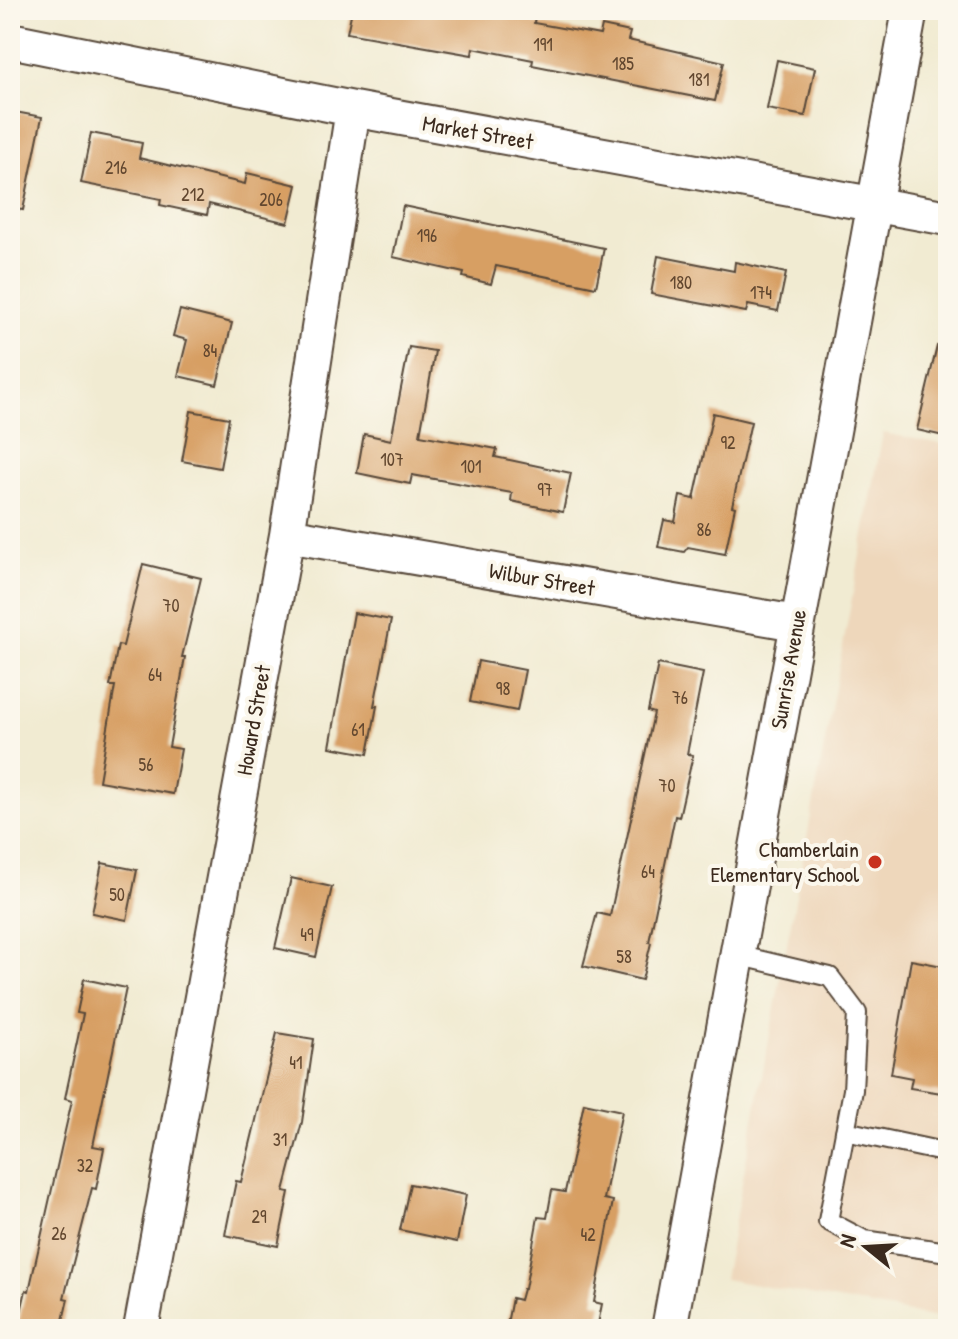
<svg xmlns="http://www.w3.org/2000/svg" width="958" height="1339" font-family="'Patrick Hand',sans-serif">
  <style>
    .built { fill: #eed7bb }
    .building { fill: #d79f63 }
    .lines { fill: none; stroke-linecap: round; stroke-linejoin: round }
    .service-casing { stroke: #564739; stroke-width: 22 }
    .minor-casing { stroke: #564739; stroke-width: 38 }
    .service { stroke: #fff; stroke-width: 18 }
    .minor { stroke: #fff; stroke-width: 34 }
    .poi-dot { fill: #c8321e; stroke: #fbf7ec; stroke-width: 3 }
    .labels { text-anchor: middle; stroke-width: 8; stroke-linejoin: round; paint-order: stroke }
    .number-label { font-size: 18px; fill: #62472f }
    .street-label { font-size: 22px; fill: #3b2a1e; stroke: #fbf7ec }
    .poi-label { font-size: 22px; fill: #3b2a1e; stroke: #fbf7ec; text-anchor: end }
  </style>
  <rect width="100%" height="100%" fill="#fbf7ec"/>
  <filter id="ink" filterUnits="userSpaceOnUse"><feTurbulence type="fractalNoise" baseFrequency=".0125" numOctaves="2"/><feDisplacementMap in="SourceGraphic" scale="16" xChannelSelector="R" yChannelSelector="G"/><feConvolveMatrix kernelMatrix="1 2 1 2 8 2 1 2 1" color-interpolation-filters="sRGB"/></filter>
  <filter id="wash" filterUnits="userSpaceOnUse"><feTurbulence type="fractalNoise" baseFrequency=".006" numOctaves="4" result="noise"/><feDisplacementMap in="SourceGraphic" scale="32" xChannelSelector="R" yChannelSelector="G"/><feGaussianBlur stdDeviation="1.8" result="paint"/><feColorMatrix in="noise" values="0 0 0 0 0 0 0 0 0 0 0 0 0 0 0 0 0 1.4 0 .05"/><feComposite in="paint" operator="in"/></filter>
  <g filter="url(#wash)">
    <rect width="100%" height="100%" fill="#f1ebd2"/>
    <path class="built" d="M883,433L948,445V1320L724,1279Z"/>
    <g id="blocks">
      <path class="building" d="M352,10H536L534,23L600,35L602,26L630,32L628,40L724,62L715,101L532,65L533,60L473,48L472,55L347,33Z
        M777,60L815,68L805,116L767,109Z
        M10,111L42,117L23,210L10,208Z
        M91,133L142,143L139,158L245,184L247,173L297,185L288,223L209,204L207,215L160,205L161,199L81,183Z
        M403,206L604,248L596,287L496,266L491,284L463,277L464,273L393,257Z
        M658,256L734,271L735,262L786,273L778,311L748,305L746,312L651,294Z
        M180,310L232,323L217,385L178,376L187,340L173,336Z
        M937,346L948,348V437L917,430Z
        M409,347L435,351L420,435L497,449L495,457L571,473L563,512L511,501L512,493L412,475L410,484L357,473L364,434L391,440Z
        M191,411L229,418L220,468L182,461Z
        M713,413L751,422L732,506L735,507L725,554L688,547L684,552L658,547L664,520L675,522L680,496L694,499Z
        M143,564L201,578L182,657H185L169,747L181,749L173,794L99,781L115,686H110L118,645L123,646Z
        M354,613L391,620L374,706H377L368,754L330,747Z
        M478,661L525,670L517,711L470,702Z
        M658,664L703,673L687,754L693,755L679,817L675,816L649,942L651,943L642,980L583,966L597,913L610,916L654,713L648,711Z
        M102,863L137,870L127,920L92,913Z
        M291,878L332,887L316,957L275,948Z
        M911,960L948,967V1094L910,1088L912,1078L891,1074Z
        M84,979L126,988L93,1146L104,1148L96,1189L92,1188L64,1298L68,1299L61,1329H17L26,1290L29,1291L72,1100L65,1098L83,1014L77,1013Z
        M277,1033L314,1039L302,1122L284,1191L289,1192L278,1246L225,1235L236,1181L241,1182Z
        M584,1103L622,1111L604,1199L613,1201L594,1302L602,1304L597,1329H506L512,1298L520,1300L523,1289H525L538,1217L547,1218L552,1190L565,1192Z
        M410,1184L466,1195L457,1242L400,1230Z"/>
    </g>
  </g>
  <g filter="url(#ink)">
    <use href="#blocks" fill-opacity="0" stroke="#564739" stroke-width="2"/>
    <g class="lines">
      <g class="service-casing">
        <path id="service" d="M737,955L830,977L857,1013L853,1090L828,1221L864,1240L948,1252
          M845,1131L948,1153"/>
      </g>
      <g class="minor-casing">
        <path id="minor" d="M10,40L353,109L948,218
          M287,535L796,623
          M141,1329L287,535L353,109
          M669,1329L910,10"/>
      </g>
      <use href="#service" class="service"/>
      <use href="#minor" class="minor"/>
    </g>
  </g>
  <circle class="poi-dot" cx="875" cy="862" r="8"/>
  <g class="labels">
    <g class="number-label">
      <text x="543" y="51">191</text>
      <text x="623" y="70">185</text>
      <text x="699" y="86">181</text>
      <text x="116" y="174">216</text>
      <text x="193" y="201">212</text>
      <text x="271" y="206">206</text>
      <text x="427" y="242">196</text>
      <text x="681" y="289">180</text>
      <text x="761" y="299">174</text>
      <text x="210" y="357">84</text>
      <text x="728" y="449">92</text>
      <text x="392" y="466">107</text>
      <text x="471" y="473">101</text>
      <text x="545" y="496">97</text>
      <text x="704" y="536">86</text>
      <text x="171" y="612">70</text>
      <text x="155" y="681">64</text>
      <text x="503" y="695">98</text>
      <text x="680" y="704">76</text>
      <text x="358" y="736">61</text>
      <text x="146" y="771">56</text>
      <text x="667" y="792">70</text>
      <text x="648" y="878">64</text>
      <text x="117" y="901">50</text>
      <text x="307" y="941">49</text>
      <text x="624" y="963">58</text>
      <text x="296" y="1069">41</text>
      <text x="280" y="1146">31</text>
      <text x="85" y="1172">32</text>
      <text x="259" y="1223">29</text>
      <text x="59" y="1240">26</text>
      <text x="588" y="1241">42</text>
    </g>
    <g class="street-label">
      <text transform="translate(478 132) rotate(10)" y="8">Market Street</text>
      <text transform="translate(542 579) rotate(10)" y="8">Wilbur Street</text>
      <text transform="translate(788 669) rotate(-80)" y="8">Sunrise Avenue</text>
      <text transform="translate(253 720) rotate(-80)" y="8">Howard Street</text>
    </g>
    <g class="poi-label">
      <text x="859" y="857">Chamberlain<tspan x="859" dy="25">Elementary School</tspan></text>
    </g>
  </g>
  <rect width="958" height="1339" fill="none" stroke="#fbf7ec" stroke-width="40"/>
  <g transform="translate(866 1247) rotate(288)" stroke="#fbf7ec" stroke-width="6" paint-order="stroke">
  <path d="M0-6L14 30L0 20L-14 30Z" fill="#3b2a1e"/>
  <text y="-12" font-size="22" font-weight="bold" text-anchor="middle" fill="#3b2a1e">N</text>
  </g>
</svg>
